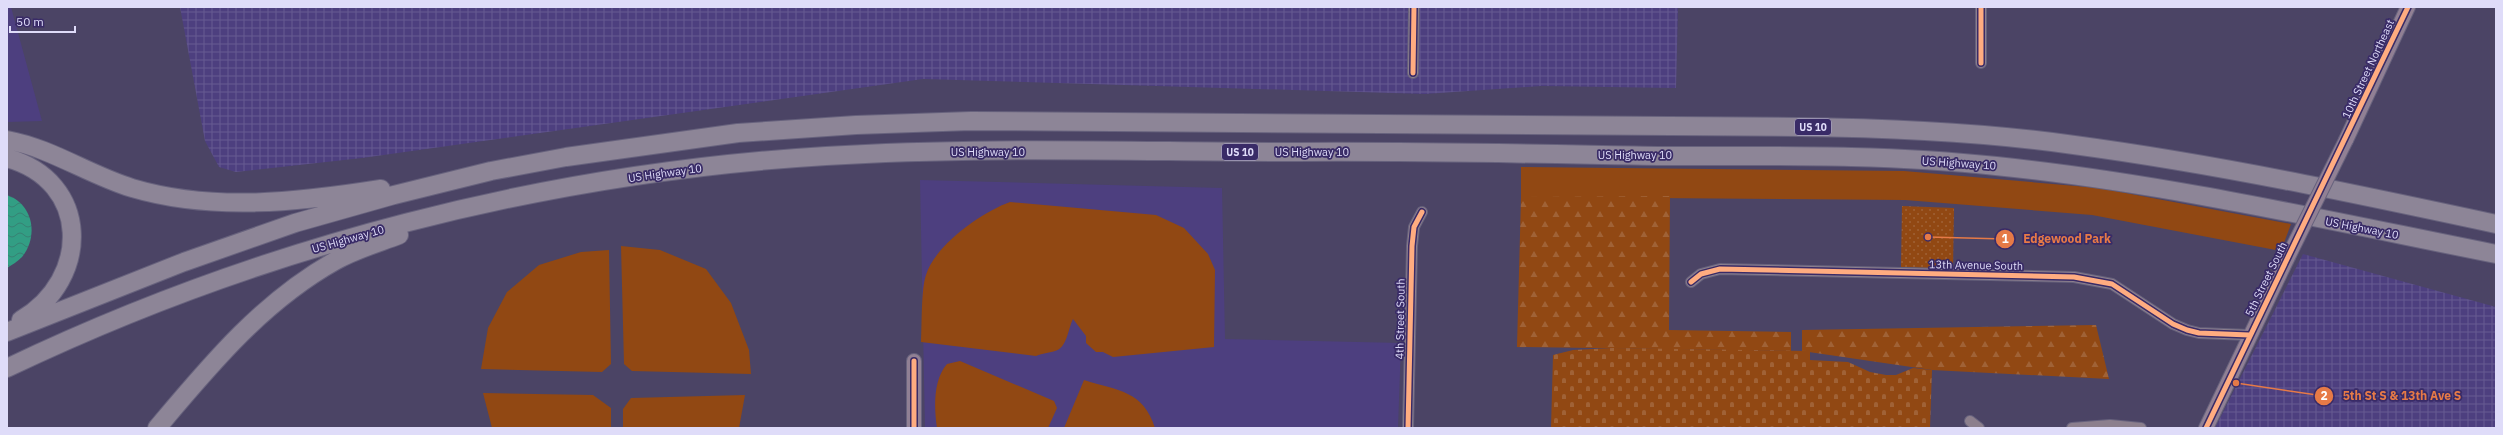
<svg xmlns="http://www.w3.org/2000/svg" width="2503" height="435" font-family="'IBM Plex Sans',sans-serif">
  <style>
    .built { fill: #4d3f7f }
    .industrial { fill: url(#industrial-grid) }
    .grass { fill: #914813 }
    .forest { fill: url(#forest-firs) }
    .cemetery { fill: url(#cemetery-stones) }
    .park { fill: url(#park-dots) }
    .water { fill: url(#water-waves) }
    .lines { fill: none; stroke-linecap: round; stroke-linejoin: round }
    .street-casing { stroke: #67627d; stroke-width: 12 }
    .secondary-casing { stroke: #67627d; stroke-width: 16 }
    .highway-casing { stroke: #67627d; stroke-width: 20 }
    .street { stroke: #8c7f8d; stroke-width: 10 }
    .secondary { stroke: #918094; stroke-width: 14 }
    .highway { stroke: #8d8597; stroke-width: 18 }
    .secondary-bridge-casing { stroke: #67627d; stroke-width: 16; stroke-linecap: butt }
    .secondary-bridge { stroke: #918094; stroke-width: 14 }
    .cycleway-casing { stroke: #392b67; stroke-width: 8 }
    .cycleway { stroke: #ffac80; stroke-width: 5 }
    .labels { text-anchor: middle; stroke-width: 3.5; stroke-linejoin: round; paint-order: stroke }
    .shield { fill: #392b67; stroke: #ada7cd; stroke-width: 1 }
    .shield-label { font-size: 10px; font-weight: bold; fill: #dfdcf9 }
    .street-label { font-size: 11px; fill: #dfdcf9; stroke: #392b67 }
    .leader { fill: none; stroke: #e67a47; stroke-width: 1.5 }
    .callout-dot { fill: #e67a47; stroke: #392b67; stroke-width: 1.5 }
    .mark-label { font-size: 12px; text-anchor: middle; font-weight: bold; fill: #fff }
    .callout-label { font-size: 12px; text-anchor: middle; font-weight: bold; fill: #e67a47; stroke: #392b67; stroke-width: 3.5; stroke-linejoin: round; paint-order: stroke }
  </style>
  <defs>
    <pattern id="industrial-grid" width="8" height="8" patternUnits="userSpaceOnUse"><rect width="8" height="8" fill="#4d3f7f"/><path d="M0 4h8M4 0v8" fill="none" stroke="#665a92"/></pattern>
    <pattern id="forest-firs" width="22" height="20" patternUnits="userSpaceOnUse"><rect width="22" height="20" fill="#914813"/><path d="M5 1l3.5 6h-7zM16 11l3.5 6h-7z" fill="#a06236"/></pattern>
    <pattern id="cemetery-stones" width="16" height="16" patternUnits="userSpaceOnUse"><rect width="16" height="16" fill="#914813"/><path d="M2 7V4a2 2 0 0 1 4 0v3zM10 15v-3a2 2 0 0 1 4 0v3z" fill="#a06236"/></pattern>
    <pattern id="park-dots" width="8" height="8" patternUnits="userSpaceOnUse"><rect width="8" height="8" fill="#914813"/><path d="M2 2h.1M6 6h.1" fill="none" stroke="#a06236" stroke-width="1.8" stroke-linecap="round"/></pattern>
    <pattern id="water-waves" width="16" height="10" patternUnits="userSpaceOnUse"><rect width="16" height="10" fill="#329e84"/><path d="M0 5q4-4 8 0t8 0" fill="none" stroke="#378273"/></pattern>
  </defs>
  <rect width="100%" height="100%" fill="#4b4465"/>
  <path class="built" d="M7,7H11L42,121L7,122Z
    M920,180L1222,188L1225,339L1401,343L1398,428H925Z"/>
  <path class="industrial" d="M180,7H1678L1676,88L1541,86L1425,94L923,79L362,158L236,172L219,167L205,141Z
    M2303,254L2496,307V428H2215Z"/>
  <path class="grass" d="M1521,167L1904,171L2099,188L2291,224L2281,251L2092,215L1905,200L1521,197Z
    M1010,202L1156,215L1184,228L1208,254L1215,270L1214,347L1113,357L1103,352H1096L1086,343V336L1073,319C1068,329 1067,348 1055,351C1048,353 1043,353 1036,356L921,342C922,325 921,289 926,275C935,245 982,212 1010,202Z
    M621,246L660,250L706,269L731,303L749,350L751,374L632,371L624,364Z
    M609,250L611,364L602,372L481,369L488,328L507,292L539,265L581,252Z
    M960,361L1054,401L1057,408L1048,428H937C934,408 933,380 947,364Z
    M1084,380C1118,391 1143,390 1155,428H1064Z
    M483,393L593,395L611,408V428H492Z
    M745,395L739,428H623V409L631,398Z"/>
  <path class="forest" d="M1670,196L1669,330L1791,332V351L1517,347L1521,197Z
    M2096,325L2109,379L1932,370L1802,351V330Z"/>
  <path class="cemetery" d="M1613,348L1810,351V360L1848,362L1870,372L1886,375H1896L1913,368L1932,370L1930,428H1551L1553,355L1573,350Z"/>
  <path class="park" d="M1902,206L1954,208L1953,269L1901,267Z"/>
  <path class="water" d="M7,195C33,204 39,236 22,257C18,261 12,265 7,268Z"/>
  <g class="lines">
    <g class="street-casing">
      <path id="street" d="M1981,63V7
        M1413,73L1414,7
        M1691,282L1701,274L1720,269L2074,277L2112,284L2173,324L2187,330L2199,333L2249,335
        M1970,421L1979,428
        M1408,428L1412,246L1414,227L1422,212
        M2072,428L2110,425L2141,428"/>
    </g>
    <g class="secondary-casing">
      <path id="secondary" d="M2346,140L2408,7
        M914,361V428
        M2206,428L2288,257"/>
    </g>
    <g class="highway-casing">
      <path id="highway" d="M7,140C51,148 89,175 132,188C213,212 299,202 381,189
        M7,158C91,181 91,279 21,320
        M7,332L184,262L295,223L394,195L491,171L566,157L738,133L856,125L971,121L1798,127C1890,128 1983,132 2074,145C2216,164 2356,194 2496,224
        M7,368C262,246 544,173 826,156C983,146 1140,152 1297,152C1420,151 1542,154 1665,156C1775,156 1886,154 1996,166C2164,183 2330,221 2496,254
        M157,428C210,365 262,302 335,261C354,250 378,243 399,235"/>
    </g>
    <use href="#street" class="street"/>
    <use href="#secondary" class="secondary"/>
    <use href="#highway" class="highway"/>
    <g class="secondary-bridge-casing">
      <path id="secondary-bridge" d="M2288,257L2346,140"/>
    </g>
    <use href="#secondary-bridge" class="secondary-bridge"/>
    <g class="cycleway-casing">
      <path id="cycleway" d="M1981,63V7
        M1413,73L1414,7
        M1691,282L1701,274L1720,269L2074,277L2112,284L2173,324L2187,330L2199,333L2249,335
        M914,361V428
        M1408,428L1412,246L1414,227L1422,212
        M2206,428L2408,7"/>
    </g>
    <use href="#cycleway" class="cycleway"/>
  </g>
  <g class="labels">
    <g class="shield">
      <rect x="1795" y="119" width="36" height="16" rx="3"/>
      <rect x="1222" y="144" width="36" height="16" rx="3"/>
    </g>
    <g class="shield-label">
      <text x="1813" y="131">US 10</text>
      <text x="1240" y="156">US 10</text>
    </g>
    <g class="street-label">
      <text transform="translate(2368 69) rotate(-65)" y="4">10th Street Northeast</text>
      <text x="988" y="156">US Highway 10</text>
      <text x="1312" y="156">US Highway 10</text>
      <text x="1635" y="159">US Highway 10</text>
      <text transform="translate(1959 163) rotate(4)" y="4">US Highway 10</text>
      <text transform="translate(665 173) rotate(-8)" y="4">US Highway 10</text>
      <text transform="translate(2362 228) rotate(11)" y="4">US Highway 10</text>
      <text transform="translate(348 239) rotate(-16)" y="4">US Highway 10</text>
      <text transform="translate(1976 265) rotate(1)" y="4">13th Avenue South</text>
      <text transform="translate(2266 279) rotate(-64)" y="4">5th Street South</text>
      <text transform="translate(1400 319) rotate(-89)" y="4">4th Street South</text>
    </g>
  </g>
  <path class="leader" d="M1928 237L2005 239M2236 383L2324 396"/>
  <g class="callout-dot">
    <circle cx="1928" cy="237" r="4"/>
    <circle cx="2236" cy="383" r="4"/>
    <circle cx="2005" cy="239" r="10"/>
    <circle cx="2324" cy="396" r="10"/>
  </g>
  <g class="mark-label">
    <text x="2005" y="243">1</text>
    <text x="2324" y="400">2</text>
  </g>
  <g class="callout-label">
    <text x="2067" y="243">Edgewood Park</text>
    <text x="2402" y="400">5th St S &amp; 13th Ave S</text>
  </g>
  <rect width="2503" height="435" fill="none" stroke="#dfdcf9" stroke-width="16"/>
  <path d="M10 26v6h65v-6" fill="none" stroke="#dfdcf9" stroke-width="2"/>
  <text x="16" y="26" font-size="12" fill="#dfdcf9" stroke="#392b67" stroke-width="3" paint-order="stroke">50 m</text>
</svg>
